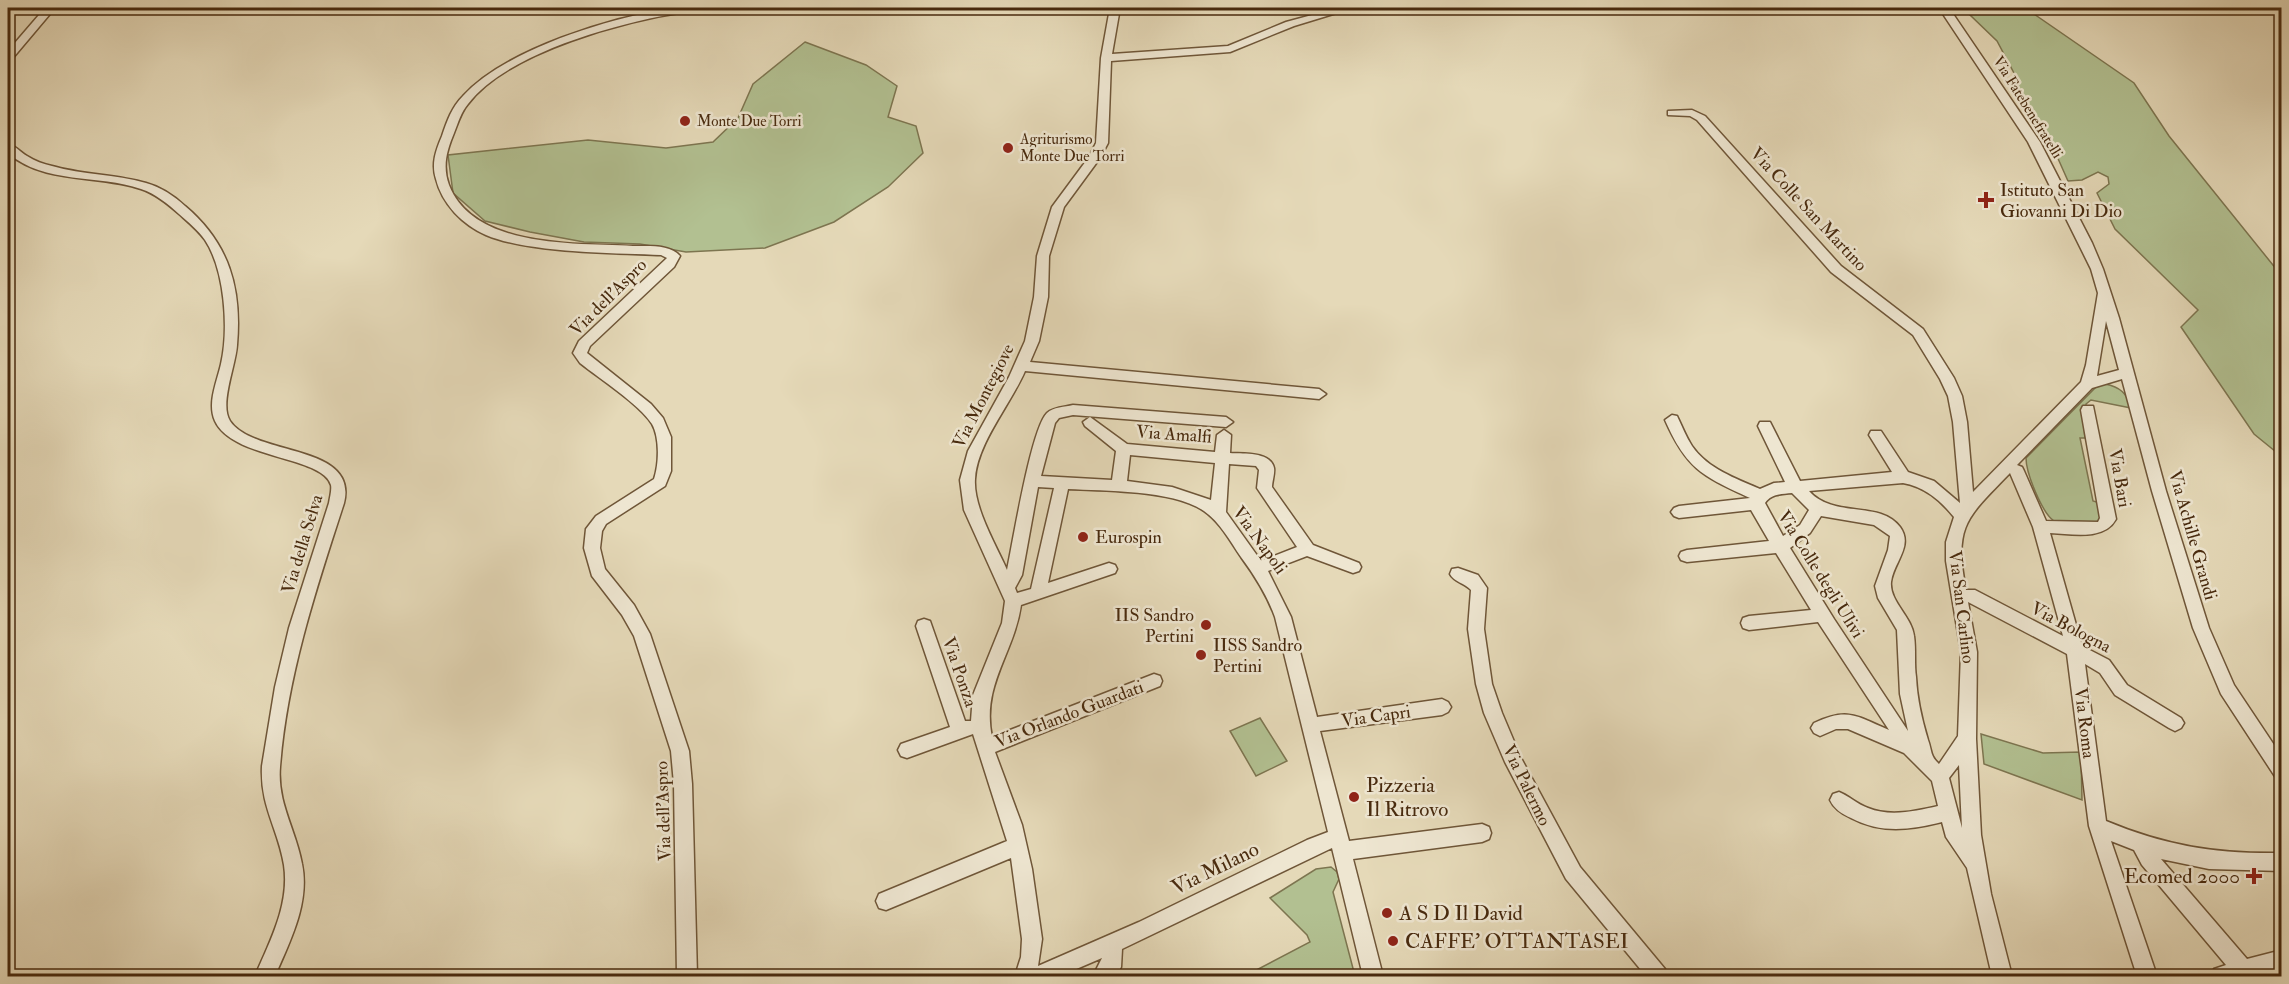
<svg xmlns="http://www.w3.org/2000/svg" width="2289" height="984" font-family="'IM FELL Double Pica',serif">
  <style>
    .green { fill: #b2c091; stroke: #7d7550; stroke-width: 1.5 }
    .lines { fill: none; stroke-linecap: round; stroke-linejoin: round }
    .minor-casing { stroke: #6f5638; stroke-width: 3 }
    .minor { fill: #eee6d1; fill-rule: evenodd }
    .poi-dot { fill: #8f2418; stroke: #eee6d1; stroke-width: 2 }
    .labels { text-anchor: middle; stroke-width: 5; stroke-linejoin: round; paint-order: stroke }
    .far-street-label { font-size: 15px; fill: #482a0e; stroke: #eee6d1 }
    .far-poi-label { font-size: 15px; fill: #482a0e; stroke: #eee6d1; text-anchor: start }
    .poi-label { font-size: 18px; fill: #482a0e; stroke: #eee6d1; text-anchor: start }
    .street-label { font-size: 18px; fill: #482a0e; stroke: #eee6d1 }
    .near-poi-label { font-size: 21px; fill: #482a0e; stroke: #eee6d1; text-anchor: start }
    .near-street-label { font-size: 21px; fill: #482a0e; stroke: #eee6d1 }
  </style>
  <rect width="100%" height="100%" fill="#e5d9b8"/>
  <filter id="stains"><feTurbulence type="fractalNoise" baseFrequency=".00333" numOctaves="4"/><feColorMatrix values="0 0 0 0 .2 0 0 0 0 .09 0 0 0 0 .02 0 0 0 .5 -.17"/></filter>
  <radialGradient id="worn" r=".72"><stop offset=".6" stop-color="#630" stop-opacity="0"/><stop offset="1" stop-color="#630" stop-opacity=".3"/></radialGradient>
  <path class="green" d="M1966,8H2029L2034,14L2134,83L2169,136L2281,275V456L2254,434L2181,327L2198,310L2115,229L2097,193L2109,184L2108,177L2098,172L2082,180L2068,181L2052,145L2021,96L2015,75L1997,41L1969,14Z
    M805,42L866,65L897,86L888,117L916,126L923,153L888,187L834,222L765,248L686,252L640,244L584,242L530,232L485,221L453,193L448,155L588,140L666,148L713,142L738,118L753,84Z
    M2105,384C2120,387 2127,393 2131,408L2091,400L2086,404C2087,416 2083,425 2085,438H2080L2093,501L2100,503L2104,515L2099,521L2095,522L2054,521C2042,513 2026,473 2026,458L2098,385Z
    M1260,718L1287,761L1256,776L1230,731Z
    M1981,734L2043,753L2081,752L2082,800L1984,764Z
    M1331,867L1337,872L1339,879L1333,892L1355,976H1245L1310,942L1307,935L1270,898L1316,869Z"/>
  <g class="lines">
    <g class="minor-casing">
      <path id="minor" d="M45,8H55L12,59L8,60V51Z
        M674,8H696L691,11C628,20 508,51 468,104C461,112 458,123 454,133C447,150 442,166 449,185C474,249 577,243 633,246C648,246 670,244 680,256L674,267L590,346L587,353L651,404L663,418L671,437V471L665,486L606,524L602,531L600,548L605,569L634,605L650,634L689,751L692,784L697,976H677L674,784L671,751L634,636L622,615L592,576L584,548L586,529L596,516L654,479C659,464 660,438 652,424C639,404 600,379 580,363L573,353L579,341L667,258L661,255C613,253 528,253 486,235C463,225 442,204 436,179C431,164 436,150 442,136C447,121 452,107 463,96C506,49 612,17 674,8Z
        M1110,8H1120L1112,54L1228,46L1286,22L1338,8H1353L1294,26L1230,52L1111,61L1108,143L1100,158L1064,207L1049,256L1048,297L1039,341L1030,362L1319,389L1326,394L1319,399L1025,371C1011,404 977,443 975,479C973,507 996,545 1007,570C1013,542 1031,429 1047,413C1053,407 1065,407 1073,405L1226,417L1233,422L1226,427L1073,415L1059,418L1055,423L1041,476L1112,480L1116,451L1085,426L1083,422L1090,417L1127,444L1215,452L1217,435L1224,430L1231,435L1230,453C1242,454 1270,451 1274,468C1275,473 1272,482 1272,487L1313,545L1359,563L1361,567L1359,571L1353,573L1307,556L1268,571L1291,617L1317,717L1442,699L1448,702L1451,707L1448,712L1442,715L1320,731L1349,841L1482,824L1489,827L1491,833L1489,839L1482,842L1353,859L1383,976H1363L1332,848L1122,949L1121,967L1116,976H1093L1102,958L1060,976H1015L1021,957L1022,939L1011,858L886,910L879,908L876,901L879,894L1007,841L973,734L907,758L901,756L898,750L901,744L950,727L916,626L918,621L924,619L930,621L965,721H971L973,695L1002,623L1005,601L964,510L960,480L968,451L1009,377L1025,341L1034,297L1037,256L1052,207L1089,157L1096,143L1101,58ZM1130,455L1215,463L1211,500L1172,487L1127,481ZM1229,464L1256,466L1259,470L1257,488L1297,547L1261,561L1226,512ZM1038,487L1054,488L1031,589L1017,593L1015,588L1022,575ZM1068,489C1105,491 1174,490 1204,511C1220,522 1230,541 1241,557C1255,576 1267,595 1275,617L1328,832L1307,840L1139,922L1038,966L1042,939L1032,869L1022,825L995,752L1160,686L1162,681L1160,676L1154,674L992,737C981,685 1014,654 1021,605L1115,573L1117,569L1115,565L1109,563L1048,583Z
        M1939,8H1949L2040,142L2092,243L2103,269L2119,318L2166,491L2209,628L2234,685L2282,757V780L2276,778L2221,694L2193,628L2152,491L2122,379L2092,388L2017,465L2022,467L2024,471L2046,521L2098,522L2100,518L2081,410L2083,406H2093L2116,519C2104,541 2072,534 2050,533L2082,646L2109,660L2127,685L2181,718L2184,723L2181,728L2175,731L2169,728L2115,695L2100,673L2085,664L2106,821C2166,846 2216,854 2282,853V871L2209,869L2161,859L2247,959L2282,950V970L2257,976H2211L2214,969L2226,965L2142,865L2134,850L2111,841L2157,976H2137L2089,826L2067,654L1968,602L1977,652L1976,739L1981,835L1991,894L2012,976H1992L1967,868L1946,837L1942,822C1910,830 1881,834 1851,818C1842,814 1834,809 1830,800L1833,794L1839,792C1849,796 1857,804 1868,808C1890,817 1916,811 1938,806L1932,781L1904,753L1848,729H1836L1820,736L1814,733L1811,728L1814,723C1848,707 1856,716 1889,730L1818,622L1749,630L1743,628L1741,623L1743,618L1749,616L1811,610L1776,553L1687,562L1681,560L1679,556L1681,552L1687,550L1769,541L1751,510L1679,518L1674,516L1671,512L1674,508L1679,506L1750,498C1703,476 1687,470 1665,420L1672,415L1677,416C1682,426 1686,437 1692,446C1708,469 1735,478 1760,489L1774,483L1785,482L1758,426L1760,422H1770L1800,481L1892,472L1869,435L1871,431H1881L1908,472L1934,481L1960,503L1953,422L1948,396L1940,379L1913,335L1831,272L1697,120L1690,116L1668,115V111L1692,110L1705,116L1841,266L1923,329L1954,378L1962,396L1967,422L1973,492L2081,382L2086,365L2098,293L2091,269L2028,142ZM2106,321L2119,370L2097,376ZM2010,473L2033,527L2063,636L1975,590H1966C1953,524 1968,517 2010,473ZM1903,483C1925,487 1940,500 1954,517L1946,542V561L1961,652L1958,736L1939,764C1930,756 1932,751 1928,740C1922,720 1917,699 1916,677C1914,664 1916,650 1914,636C1912,617 1889,601 1891,582C1893,563 1914,546 1900,527C1880,500 1834,519 1809,491ZM1792,493L1809,510L1800,525L1783,536L1765,503C1771,494 1782,494 1792,493ZM1821,516L1874,525L1890,536L1888,550L1875,586L1878,598L1897,630L1900,694L1908,731L1834,619L1790,548L1810,533ZM1959,765L1962,828L1949,778Z
        M8,144C16,146 20,152 27,156C35,161 43,164 52,166C83,175 115,174 146,183C161,187 174,196 185,206C229,243 242,288 237,345C236,365 219,404 230,421C254,457 359,443 344,503C316,589 287,676 280,767C277,803 296,830 302,864C310,903 290,941 275,976H255C270,941 290,904 284,865C278,828 260,807 262,766L275,687L289,628L329,503C330,497 332,490 331,485C323,456 232,459 215,421C207,403 217,382 221,364C229,329 225,270 205,240C198,230 188,222 179,214C168,204 156,194 141,189C98,174 45,185 8,153Z
        M1458,568L1478,575L1487,588L1484,629L1492,684L1502,713L1521,758L1580,867L1665,969L1668,976H1646L1566,879L1505,762L1484,713L1476,684L1468,629L1471,590C1465,583 1454,582 1450,574L1452,569Z"/>
    </g>
    <use href="#minor" class="minor"/>
  </g>
  <g class="poi-dot">
    <circle cx="685" cy="121" r="6"/>
    <circle cx="1008" cy="148" r="6"/>
    <path d="M1983 191h6v6h6v6h-6v6h-6v-6h-6v-6h6z"/>
    <circle cx="1083" cy="537" r="6"/>
    <circle cx="1206" cy="625" r="6"/>
    <circle cx="1201" cy="655" r="6"/>
    <circle cx="1354" cy="797" r="6"/>
    <path d="M2251 867h6v6h6v6h-6v6h-6v-6h-6v-6h6z"/>
    <circle cx="1387" cy="913" r="6"/>
    <circle cx="1393" cy="941" r="6"/>
  </g>
  <g class="labels">
    <g class="far-street-label">
      <text transform="translate(2028 107) rotate(58)" y="5">Via Fatebenefratelli</text>
    </g>
    <g class="far-poi-label">
      <text x="697" y="126">Monte Due Torri</text>
      <text x="1020" y="144">Agriturismo<tspan x="1020" dy="17">Monte Due Torri</tspan></text>
    </g>
    <g class="poi-label">
      <text x="2000" y="196">Istituto San<tspan x="2000" dy="21">Giovanni Di Dio</tspan></text>
      <text x="1095" y="543">Eurospin</text>
      <text x="1194" y="621" text-anchor="end">IIS Sandro<tspan x="1194" dy="21">Pertini</tspan></text>
      <text x="1213" y="651">IISS Sandro<tspan x="1213" dy="21">Pertini</tspan></text>
    </g>
    <g class="street-label">
      <text transform="translate(1809 209) rotate(47)" y="6">Via Colle San Martino</text>
      <text transform="translate(608 297) rotate(-45)" y="6">Via dell'Aspro</text>
      <text transform="translate(983 396) rotate(-63)" y="6">Via Montegiove</text>
      <text transform="translate(1174 434) rotate(4)" y="6">Via Amalfi</text>
      <text transform="translate(2120 478) rotate(80)" y="6">Via Bari</text>
      <text transform="translate(2193 535) rotate(74)" y="6">Via Achille Grandi</text>
      <text transform="translate(1260 540) rotate(54)" y="6">Via Napoli</text>
      <text transform="translate(302 544) rotate(-73)" y="6">Via della Selva</text>
      <text transform="translate(1821 574) rotate(58)" y="6">Via Colle degli Ulivi</text>
      <text transform="translate(1962 607) rotate(83)" y="6">Via San Carlino</text>
      <text transform="translate(2071 627) rotate(28)" y="6">Via Bologna</text>
      <text transform="translate(960 672) rotate(71)" y="6">Via Ponza</text>
      <text transform="translate(1069 714) rotate(-21)" y="6">Via Orlando Guardati</text>
      <text transform="translate(1376 716) rotate(-8)" y="6">Via Capri</text>
      <text transform="translate(2085 723) rotate(83)" y="6">Via Roma</text>
      <text transform="translate(1527 785) rotate(64)" y="6">Via Palermo</text>
      <text transform="translate(663 811) rotate(-92)" y="6">Via dell'Aspro</text>
    </g>
    <g class="near-poi-label">
      <text x="1366" y="792">Pizzeria<tspan x="1366" dy="24">Il Ritrovo</tspan></text>
      <text x="2240" y="883" text-anchor="end">Ecomed 2000</text>
      <text x="1399" y="920">A S D Il David</text>
      <text x="1405" y="948">CAFFE' OTTANTASEI</text>
    </g>
    <g class="near-street-label">
      <text transform="translate(1215 868) rotate(-26)" y="7">Via Milano</text>
    </g>
  </g>
  <rect width="2289" height="984" fill="none" stroke="#e5d9b8" stroke-width="30"/>
  <rect x="9" y="9" width="2271" height="966" fill="none" stroke="#482a0e" stroke-width="3"/>
  <rect x="15" y="15" width="2259" height="954" fill="none" stroke="#482a0e" stroke-width="1.5"/>
  <rect width="100%" height="100%" filter="url(#stains)"/>
  <rect width="100%" height="100%" fill="url(#worn)"/>
</svg>
